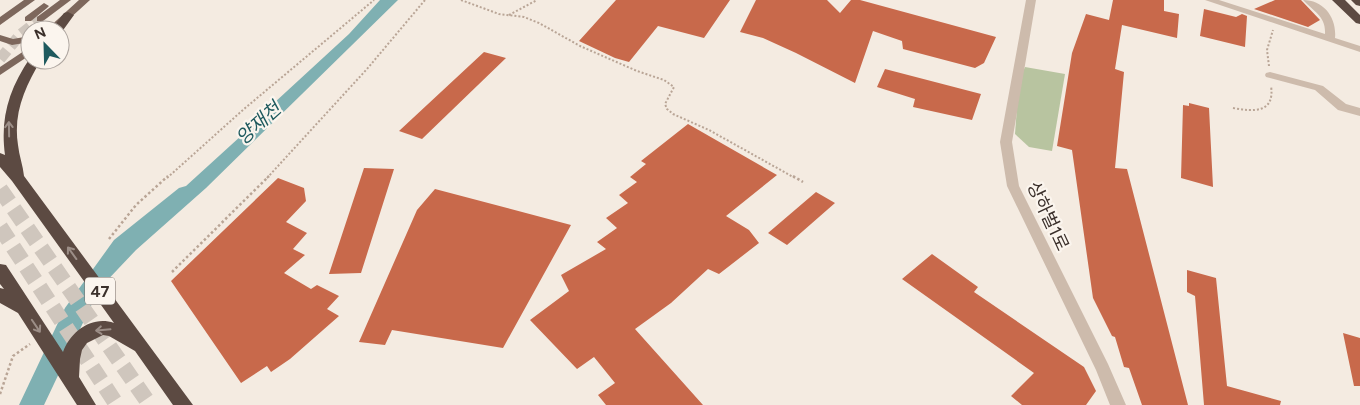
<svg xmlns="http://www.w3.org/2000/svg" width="1360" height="405" font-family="Figtree,'Noto Sans KR',sans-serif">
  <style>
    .green { fill: #b8c4a0 }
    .water { fill: #7fb0b2 }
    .building { fill: #c8694b }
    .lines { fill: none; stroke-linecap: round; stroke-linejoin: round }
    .secondary-tunnel { stroke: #cfc6bd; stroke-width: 11; stroke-dasharray: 11 5.5; stroke-linecap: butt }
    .highway-tunnel { stroke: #cfc6bd; stroke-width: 16; stroke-dasharray: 16 8; stroke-linecap: butt }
    .path-far1 { stroke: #b9a596; stroke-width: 2; stroke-dasharray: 2 2; stroke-linecap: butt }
    .path { stroke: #b9a596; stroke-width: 2.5; stroke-dasharray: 2.5 2.5; stroke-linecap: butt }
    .street { fill: #cdbbac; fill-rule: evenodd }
    .primary { fill: #7d675c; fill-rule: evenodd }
    .highway { fill: #5c4a42; fill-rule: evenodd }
    .oneway { stroke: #9c8e87 }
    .labels { text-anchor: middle; stroke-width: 4.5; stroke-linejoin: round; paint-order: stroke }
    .shield { fill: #fbf5ee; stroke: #756b66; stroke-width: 1 }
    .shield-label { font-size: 16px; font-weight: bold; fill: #3b302b }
    .street-label { font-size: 18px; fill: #3b302b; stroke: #fbf5ee }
    .water-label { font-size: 19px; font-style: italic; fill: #1f5a5e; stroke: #fbf5ee }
  </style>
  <rect width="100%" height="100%" fill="#f4ebe1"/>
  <path class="green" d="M1025,67L1065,74L1052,151L1029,147L1015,134L1019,81Z"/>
  <path class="water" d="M380,0H398L206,188L136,250L99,289L44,405H19L65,308L114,240L179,188L186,186L275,105L274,103L349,34Z"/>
  <path class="building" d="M616,0H730L704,38L658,26L629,62L615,58L579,41Z
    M756,0H827L840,13L851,0H860L996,37L984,63L975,68L903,49L902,41L873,31L855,83L796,53L763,38L740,32Z
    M1113,0H1164V11L1179,14L1177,38L1122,25L1115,69L1124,72L1115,168L1127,169L1188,405H1142L1129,368L1124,367L1115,337L1112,336L1093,298L1072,150L1057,146L1072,53L1086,14L1109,20Z
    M1275,0H1301L1320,20L1308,27L1254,9Z
    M1204,9L1236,17L1242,14L1247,16L1245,47L1200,36Z
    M484,52L506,58L422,139L399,131Z
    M885,69L981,94L972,120L913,107L915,99L877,87Z
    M1189,103L1209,108L1213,187L1181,178L1183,105L1189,106Z
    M688,124L777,175L726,216L749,230L759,243L719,274L708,269L671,303L635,329L703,405H606L598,395L615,383L594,357L577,369L530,320L569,291L561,275L606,249L597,242L617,228L606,218L628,203L619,195L637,182L630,177L646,164L641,161Z
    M364,168L394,169L361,273L329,274Z
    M278,178L304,188L306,201L286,222L307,233L293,249L305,255L284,273L311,289L317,285L339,296L327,309L339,316L290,359L271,372L267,366L241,383L171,281Z
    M435,189L571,225L503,348L392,330L385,345L359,342L417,210Z
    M816,192L835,203L787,245L768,233Z
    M932,254L978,287L974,292L1084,367L1096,391L1086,405H1022L1011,396L1034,373L902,279Z
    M1187,270L1216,278L1227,386L1281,401L1280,405H1204L1195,296L1187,292Z
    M1343,333L1360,338V386H1354Z"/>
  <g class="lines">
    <path class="secondary-tunnel" d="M0,59L20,35L40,19"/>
    <path class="highway-tunnel" d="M0,189L150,405
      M0,227L117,405"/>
    <path class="path-far1" d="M461,0L499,14L524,17L539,23L580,46L637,71L664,80L674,87L665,104L667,109L673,114L709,130L795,178
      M509,15L537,0
      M1269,66L1267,50L1273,30
      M1233,108C1254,112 1275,113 1271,86
      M167,178L244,109L374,0
      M267,178L367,69L425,0"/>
    <path class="path" d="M793,176L803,182
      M109,239L136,205L168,176
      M172,272L269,176
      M0,394L13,356L30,344"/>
    <path class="street" d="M1026,0H1036L1012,142L1019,186L1108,364L1126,405H1110L1096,370L1007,186L1000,142Z
      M1205,0H1219L1325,34C1326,16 1314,12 1303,0C1324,0 1337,18 1335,38L1360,46V52Z
      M1270,72L1323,86L1346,104L1360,108V116L1338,110L1315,90L1266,77L1265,75L1266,73Z"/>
    <path class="primary" d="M24,0H35L0,25V17Z
      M60,0H71L43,21H37V17Z
      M79,0H90L57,30H46Z
      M44,3L49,6L47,8L31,21H25V17Z
      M0,35L13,39L30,36V42L12,45L0,41Z
      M30,47V55L0,75V67Z"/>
    <path class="highway" d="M1332,0H1345L1360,15V24L1356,23Z
      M1351,0H1360V6L1356,5Z
      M68,12L74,15L61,33L60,30H51L64,13Z
      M30,58V60H41C25,87 13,113 18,145C19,155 23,166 24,176L193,405H173L135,351L109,336L103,335L87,343L82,350L80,359L79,377L96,405H77L18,313L0,303V288L4,289L0,284V264L6,265L63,352C70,332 92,315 114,323L12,181L0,167V153L5,155C0,118 9,89 30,58Z"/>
  </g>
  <defs><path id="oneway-shaft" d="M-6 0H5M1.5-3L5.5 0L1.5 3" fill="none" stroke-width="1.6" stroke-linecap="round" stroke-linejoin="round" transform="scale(1.25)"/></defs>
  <g class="oneway">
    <use href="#oneway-shaft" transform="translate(9 129) rotate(-91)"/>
    <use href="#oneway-shaft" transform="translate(72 253) rotate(-126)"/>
    <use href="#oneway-shaft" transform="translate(36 326) rotate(56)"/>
    <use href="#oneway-shaft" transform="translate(103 330) rotate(175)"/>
  </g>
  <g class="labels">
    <rect class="shield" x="85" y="277.5" width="30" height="27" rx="4"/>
    <g class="shield-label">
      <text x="100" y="297">47</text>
    </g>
    <g class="street-label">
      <text transform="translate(1048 216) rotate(65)" y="6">상하벌1로</text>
    </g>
    <g class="water-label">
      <text transform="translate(258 123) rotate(-42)" y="7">양재천</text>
    </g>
  </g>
  <g transform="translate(45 45) rotate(337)"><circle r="24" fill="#fbf5ee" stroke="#aea6a0"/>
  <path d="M0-4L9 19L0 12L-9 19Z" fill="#1f5a5e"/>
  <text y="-8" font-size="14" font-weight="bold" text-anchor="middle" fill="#3b302b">N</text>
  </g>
</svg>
